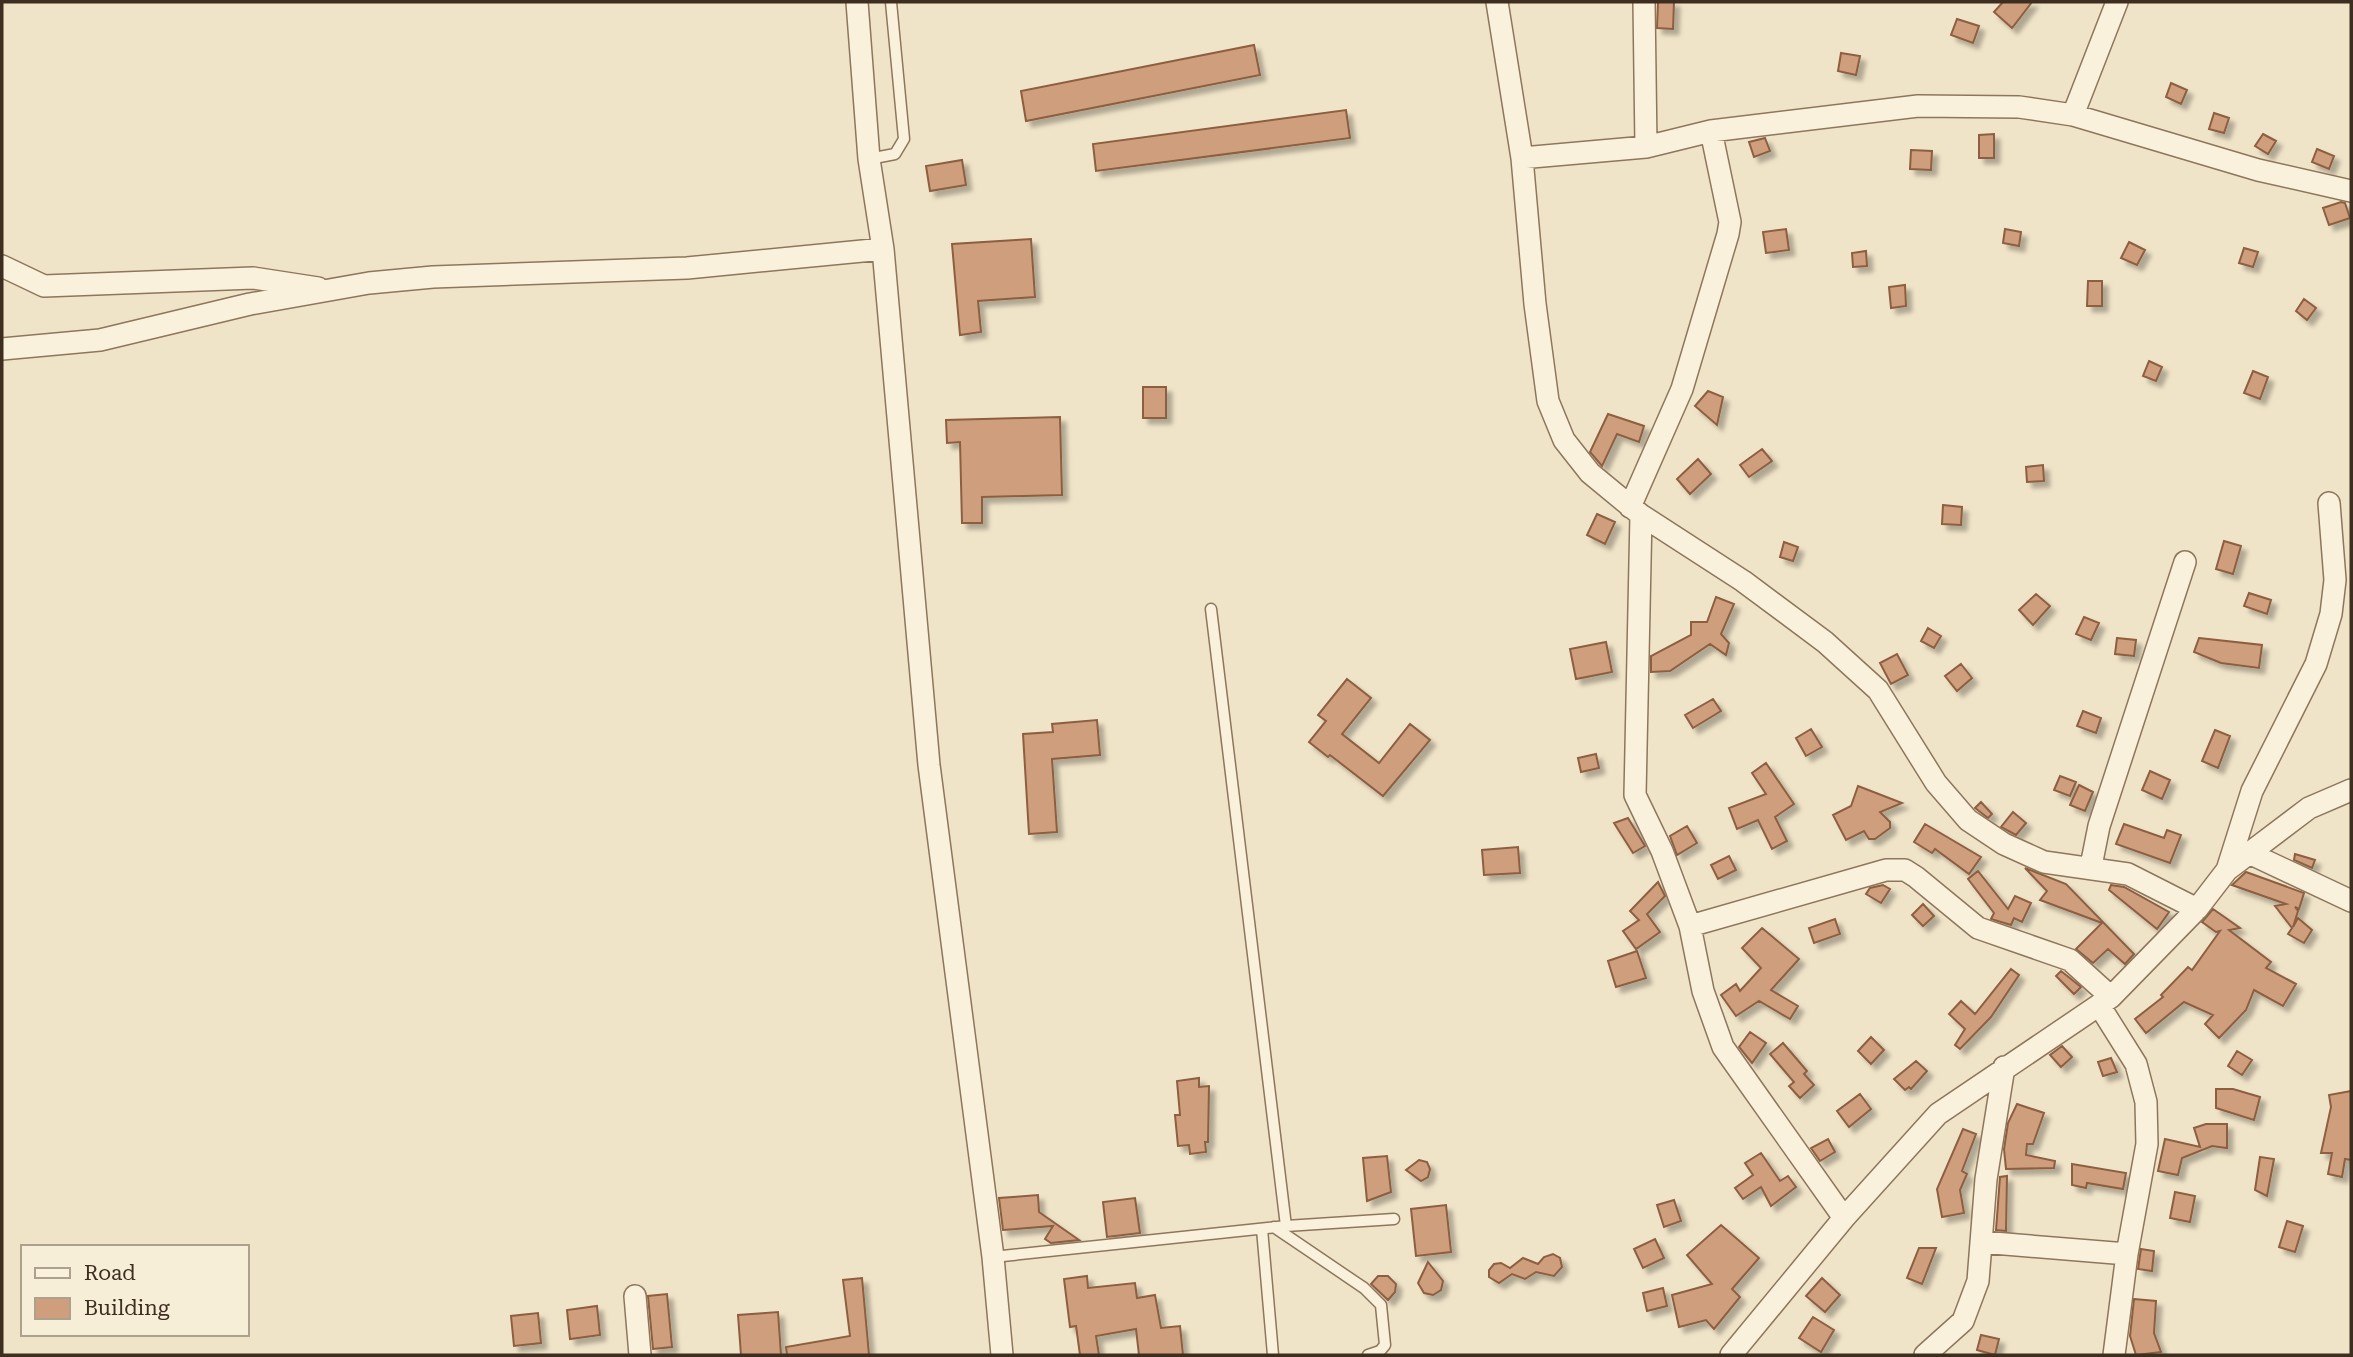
<svg xmlns="http://www.w3.org/2000/svg" width="2353" height="1357" font-family="'Roboto Serif',serif">
  <style>
    .building { fill: #cf9f7d; stroke: #8d5f41; stroke-width: 2; filter: url(#shadow) }
    .lines { fill: none; stroke-linecap: round; stroke-linejoin: round }
    .lane-casing { stroke: #8d765c; stroke-width: 13 }
    .street-casing { stroke: #8d765c; stroke-width: 24 }
    .lane { stroke: #faf1dc; stroke-width: 10 }
    .street { stroke: #faf1dc; stroke-width: 21 }
  </style>
  <defs>
    <filter id="shadow"><feDropShadow dx="5.5" dy="5.5" stdDeviation="2" flood-color="#0004"/></filter>
  </defs>
  <rect width="100%" height="100%" fill="#f0e4c8"/>
  <path class="building" d="M1658,2H1674L1673,29L1657,28Z
    M2003,2H2032L2012,28L1994,12Z
    M1957,19L1979,26L1973,43L1951,35Z
    M1254,45L1260,75L1026,121L1021,91Z
    M1841,53L1860,56L1856,75L1838,71Z
    M2171,83L2187,90L2181,104L2166,97Z
    M1346,110L1350,138L1096,171L1093,144Z
    M2214,113L2229,118L2224,133L2209,129Z
    M1994,134V158H1979V135Z
    M2263,134L2276,141L2268,154L2255,146Z
    M1765,138L1770,151L1754,157L1749,142Z
    M2317,149L2334,156L2329,169L2312,162Z
    M1911,150L1932,151L1931,170L1910,169Z
    M962,160L966,185L930,191L926,166Z
    M2341,202L2345,203L2350,218L2329,225L2323,208Z
    M1786,229L1789,250L1766,253L1763,232Z
    M2005,229L2021,232L2019,246L2003,243Z
    M1031,239L1035,297L978,301L981,332L960,335L952,244Z
    M2129,242L2145,250L2137,265L2121,258Z
    M2244,248L2258,252L2253,267L2239,263Z
    M1866,251L1867,266L1853,267L1852,253Z
    M2088,281H2102V306H2087Z
    M1905,285L1906,306L1891,308L1889,287Z
    M2304,299L2316,308L2307,320L2296,311Z
    M2149,361L2162,367L2156,381L2143,376Z
    M2253,371L2268,377L2260,399L2244,393Z
    M1143,387H1166V418H1143Z
    M1708,391L1723,397L1717,425L1695,406Z
    M1608,414L1644,426L1639,442L1617,434L1602,466L1590,452Z
    M1060,417L1062,495L982,497V523H962L960,442L947,443L946,420Z
    M1762,449L1772,461L1749,477L1740,465Z
    M1698,459L1711,474L1690,494L1677,479Z
    M2043,465L2044,481L2027,482L2026,467Z
    M1943,505L1962,507L1961,525L1942,524Z
    M1597,514L1615,522L1605,544L1587,535Z
    M2224,541L2241,546L2233,574L2216,569Z
    M1784,542L1798,547L1793,561L1780,557Z
    M2249,593L2271,600L2267,614L2244,606Z
    M2036,594L2050,606L2033,625L2019,610Z
    M1716,597L1734,604L1721,634L1729,643L1726,655L1710,644L1670,671L1651,672V656L1691,635V622H1707Z
    M2084,617L2099,623L2091,640L2076,634Z
    M1928,628L1941,636L1934,648L1921,641Z
    M2117,638L2136,640L2134,656L2115,654Z
    M2199,638L2262,645L2259,668L2221,663L2194,652Z
    M1606,642L1612,672L1576,679L1570,649Z
    M1897,654L1908,675L1891,684L1880,663Z
    M1961,664L1972,678L1957,691L1945,676Z
    M1347,679L1371,698L1342,734L1379,763L1410,724L1430,740L1383,796L1330,755L1328,757L1309,742L1326,721L1318,715Z
    M1713,699L1721,711L1693,728L1685,715Z
    M2083,711L2101,718L2096,733L2077,726Z
    M1097,720L1100,755L1052,759L1057,832L1029,834L1023,734L1053,732L1052,724Z
    M1811,729L1822,747L1806,756L1796,738Z
    M2215,730L2230,736L2218,768L2202,761Z
    M1596,754L1599,768L1581,772L1578,758Z
    M1766,763L1794,804L1775,817L1787,841L1772,849L1758,820L1737,829L1729,808L1766,794L1752,773Z
    M2150,771L2170,780L2162,799L2142,790Z
    M2060,776L2076,782L2070,796L2054,790Z
    M2079,785L2093,792L2085,811L2070,805Z
    M1858,786L1902,803L1880,812L1890,822V828L1875,839H1869L1864,831L1846,840L1833,815L1851,806Z
    M1981,802L1992,814L1988,818L1975,808Z
    M2013,812L2026,823L2016,835L2001,827Z
    M1628,818L1645,846L1633,853L1614,823Z
    M1925,824L1981,857L1969,874L1935,849L1932,853L1914,842Z
    M2124,824L2164,838L2167,830L2181,835L2170,863L2116,844Z
    M1687,826L1697,843L1677,855L1670,836Z
    M1518,847L1520,873L1484,875L1482,850Z
    M2295,854L2315,860L2312,868L2294,860Z
    M1729,856L1736,870L1718,879L1711,865Z
    M2025,868L2066,884L2134,954L2125,964L2108,949L2093,963L2076,949L2102,923L2040,900L2047,891Z
    M1978,871L2008,909L2015,896L2031,903L2022,922L2014,918L2011,925L1991,919L1994,913L1968,879Z
    M2246,872L2304,893L2299,909L2295,907L2298,911L2293,927L2298,918L2312,930L2304,943L2288,934L2292,928L2275,906L2286,904L2232,885Z
    M1658,882L1665,896L1647,914L1660,932L1636,949L1623,931L1639,920L1630,911Z
    M1883,885L1890,889L1881,903L1866,894L1870,888Z
    M2111,885L2124,887L2169,912L2157,929L2109,890Z
    M1923,904L1934,916L1923,926L1912,915Z
    M2213,909L2240,928L2229,930L2271,962L2266,968L2296,984L2283,1006L2254,990L2246,1010L2219,1038L2205,1024L2213,1015L2184,1002L2146,1033L2135,1019L2163,997L2161,995L2188,967L2192,970L2220,931L2216,932L2202,922Z
    M1835,919L1840,934L1814,943L1809,928Z
    M1762,928L1799,959L1771,990L1798,1006L1790,1019L1759,1001L1736,1016L1721,995L1736,984L1740,991L1761,968L1742,948Z
    M1637,951L1646,978L1616,987L1608,961Z
    M2011,969L2019,975L1991,1017L1960,1049L1955,1045L1965,1029L1949,1014L1961,1001L1975,1014Z
    M2061,971L2081,987L2074,994L2056,976Z
    M1750,1032L1766,1043L1752,1063L1739,1047Z
    M1871,1037L1884,1050L1871,1064L1858,1051Z
    M1783,1043L1807,1071L1804,1074L1814,1085L1800,1098L1789,1086L1794,1082L1770,1054Z
    M2062,1046L2072,1057L2061,1067L2050,1055Z
    M2237,1051L2252,1060L2242,1075L2228,1066Z
    M2111,1058L2117,1072L2103,1076L2098,1062Z
    M1916,1061L1927,1071L1911,1089L1909,1087L1905,1090L1894,1079Z
    M1199,1078V1087L1209,1086L1208,1142H1205L1206,1152L1190,1154L1189,1145L1178,1146L1175,1115H1180L1177,1081Z
    M2216,1089H2233L2260,1097L2254,1120L2216,1108Z
    M2351,1091V1160L2345,1159L2342,1177L2328,1174L2332,1153H2321L2331,1107L2329,1095Z
    M1860,1094L1871,1109L1849,1127L1837,1111Z
    M2017,1104L2044,1113L2033,1144H2027L2026,1155L2055,1161L2054,1168L2006,1169L2004,1149L2008,1123Z
    M2206,1124H2227V1148L2212,1146L2182,1158L2178,1175L2158,1171L2165,1139L2200,1147L2194,1128Z
    M1963,1129L1976,1134L1962,1171L1967,1174L1960,1190L1964,1213L1942,1217L1937,1189Z
    M1828,1139L1835,1152L1820,1161L1811,1148Z
    M1761,1153L1780,1181L1788,1176L1796,1187L1771,1206L1761,1187L1743,1199L1735,1188L1753,1175L1745,1163Z
    M1387,1156L1391,1192L1367,1201L1363,1158Z
    M2260,1157L2274,1159L2267,1196L2255,1190Z
    M1419,1160L1427,1162L1430,1169L1428,1177L1421,1181L1406,1170Z
    M2072,1164L2126,1173L2123,1189L2087,1183L2086,1188L2072,1185Z
    M2007,1176L2006,1231L1996,1230L2000,1177Z
    M2175,1192L2195,1196L2190,1222L2170,1218Z
    M1038,1195L1039,1212L1079,1240L1051,1243L1045,1239L1053,1226L1003,1230L999,1198Z
    M1135,1198L1140,1233L1107,1237L1103,1202Z
    M1674,1200L1681,1221L1664,1227L1657,1205Z
    M1446,1205L1451,1252L1416,1256L1411,1209Z
    M2287,1221L2303,1226L2295,1252L2279,1247Z
    M1721,1225L1759,1258L1732,1289L1740,1297L1714,1329L1706,1320L1679,1327L1672,1295L1712,1284L1687,1255Z
    M1655,1239L1664,1258L1643,1268L1634,1249Z
    M1919,1248H1936L1922,1284L1907,1278Z
    M2141,1249L2154,1251L2152,1271L2138,1269Z
    M1553,1254L1560,1258L1562,1267L1554,1276L1536,1272L1525,1279L1512,1274L1499,1283L1489,1277V1270L1494,1264L1501,1263L1510,1268L1523,1258L1538,1264L1544,1257Z
    M1428,1262L1443,1281L1441,1290L1433,1295L1424,1293L1418,1283Z
    M1087,1276L1088,1288L1135,1283L1137,1298L1155,1295L1161,1328L1180,1326L1183,1355H1139L1136,1329L1096,1336L1099,1355H1080L1076,1326L1070,1327L1064,1279Z
    M1378,1276H1388L1396,1284L1395,1292L1388,1300L1371,1284Z
    M862,1278L869,1355H787L786,1347L850,1336L843,1280Z
    M1822,1278L1840,1295L1825,1312L1806,1296Z
    M1663,1288L1667,1306L1647,1311L1643,1293Z
    M667,1294L672,1347L653,1349L648,1296Z
    M2134,1299L2156,1301L2154,1333L2161,1352L2136,1355L2130,1336Z
    M597,1306L600,1335L570,1339L567,1310Z
    M778,1312L781,1355H741L738,1315Z
    M538,1313L541,1343L514,1346L511,1316Z
    M1813,1317L1834,1330L1821,1352L1799,1338Z
    M1981,1335L1999,1339L1995,1355L1977,1350Z"/>
  <g class="lines">
    <g class="lane-casing">
      <path id="lane" d="M869,159L895,154L904,139L891,2
        M1211,609L1286,1226
        M1274,1227L1364,1288L1381,1305L1385,1345L1380,1351L1368,1355
        M1262,1229L1273,1355
        M993,1257L1286,1226L1394,1219"/>
    </g>
    <g class="street-casing">
      <path id="street" d="M857,2L869,159L883,249L929,765L993,1257L1002,1355
        M1497,2L1522,158L1535,304L1548,401L1564,440L1590,473L1641,515L1743,581L1825,642L1878,690L1936,783L1968,820L2004,844L2044,862L2128,874L2197,909
        M1644,2L1646,147
        M2073,115L2117,2
        M1522,158L1646,147L1711,131L1918,106L2019,107L2073,115L2258,170L2351,191
        M2,266L44,286L253,278L318,288
        M2,349L100,340L250,304L369,283L433,277L687,268L883,249
        M1630,507L1682,389L1728,234L1730,222L1711,131
        M1641,515L1635,795L1662,851L1690,926L1703,991L1723,1047L1844,1218
        M2251,854L2351,901
        M2091,866L2099,826L2185,562
        M2227,870L2252,791L2316,664L2331,614L2335,580L2329,503
        M1690,926L1886,870H1905L1916,877L1978,928L2070,960L2111,997
        M2099,1005L2136,1064L2146,1102L2147,1144L2127,1254L2114,1355
        M1981,1242L2127,1254
        M635,1296L640,1355
        M1731,1355L1844,1218L1938,1114L2111,997L2197,909L2227,870L2309,808L2351,790
        M1925,1355L1963,1321L1978,1281L1986,1179L2004,1067"/>
    </g>
    <use href="#lane" class="lane"/>
    <use href="#street" class="street"/>
  </g>
  <rect width="2353" height="1357" fill="none" stroke="#3d2e20" stroke-width="7"/>
  <rect x="21" y="1245" width="228" height="91" fill="#f7eed8" stroke="#ada18e" stroke-width="2"/>
  <rect x="35" y="1268" width="35" height="10" fill="#faf1dc" stroke="#ada18e" stroke-width="2"/>
  <text x="84" y="1280" font-size="21" fill="#3d2e20">Road</text>
  <rect x="35" y="1298" width="35" height="21" fill="#cf9f7d" stroke="#ada18e" stroke-width="2"/>
  <text x="84" y="1315" font-size="21" fill="#3d2e20">Building</text>
</svg>
